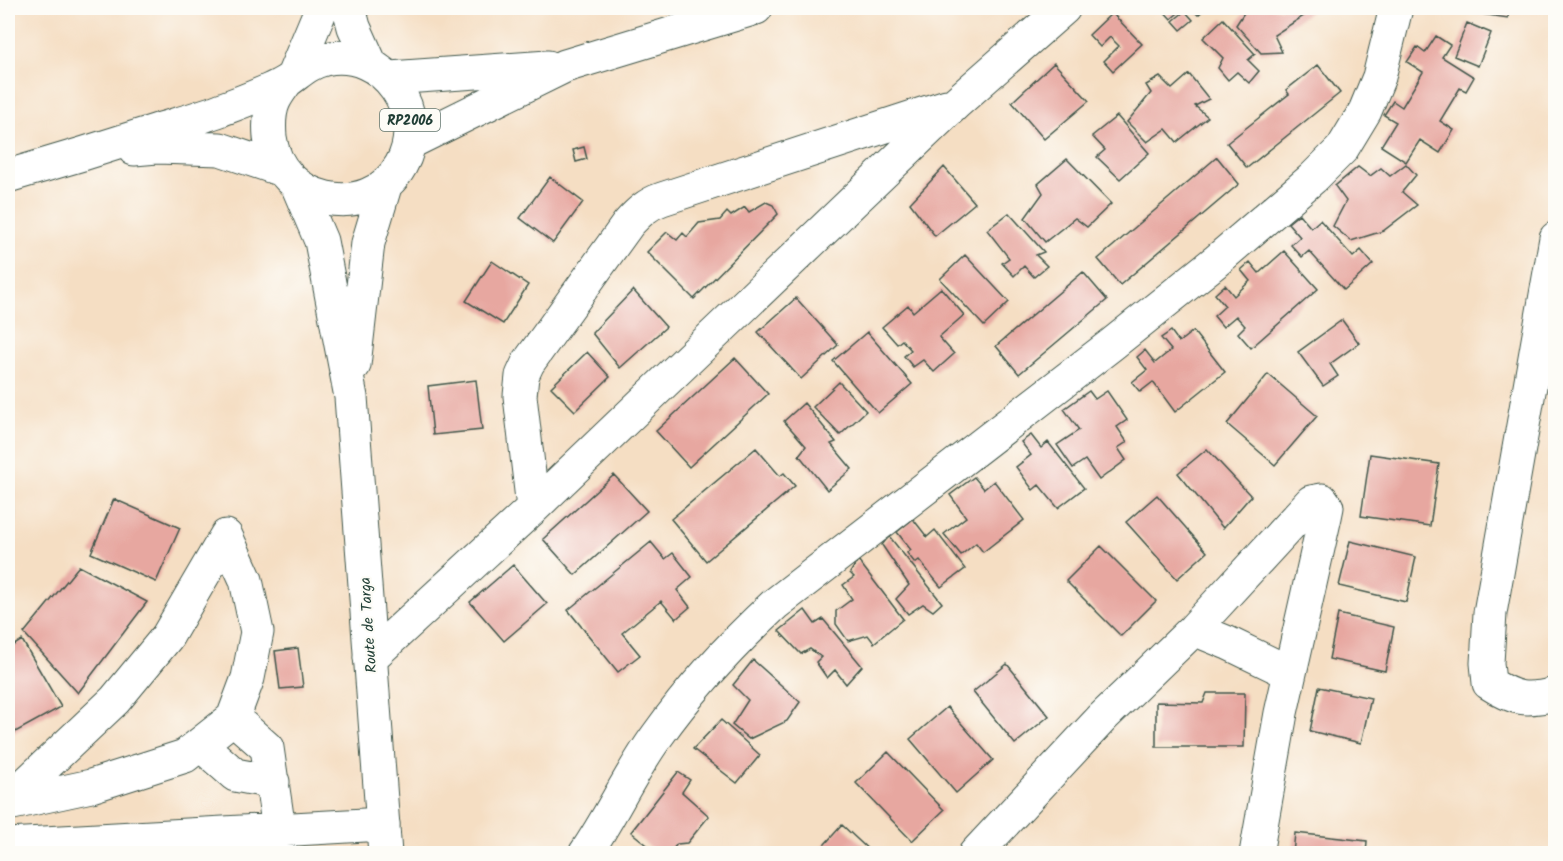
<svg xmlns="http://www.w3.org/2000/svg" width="1563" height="861" font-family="Kalam,sans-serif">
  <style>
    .water { fill: #6aa4da; stroke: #447087; stroke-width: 1.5 }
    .building { fill: #e7a7a0 }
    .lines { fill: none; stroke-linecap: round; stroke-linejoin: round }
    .minor-casing { stroke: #3f5549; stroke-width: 35 }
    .major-casing { stroke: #3f5549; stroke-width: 35 }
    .minor { stroke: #fff; stroke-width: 33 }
    .major { stroke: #fff; stroke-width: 33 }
    .labels { text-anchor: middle; stroke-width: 4.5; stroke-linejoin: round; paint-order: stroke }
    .shield { fill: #fdfcf7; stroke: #62766e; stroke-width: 1.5 }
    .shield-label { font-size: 14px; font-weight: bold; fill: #1f3d34 }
    .street-label { font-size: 15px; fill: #1f3d34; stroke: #fdfcf7 }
  </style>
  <rect width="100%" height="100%" fill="#fdfcf7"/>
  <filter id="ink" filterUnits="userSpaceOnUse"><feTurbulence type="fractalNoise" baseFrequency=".0167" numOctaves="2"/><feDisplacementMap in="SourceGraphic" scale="12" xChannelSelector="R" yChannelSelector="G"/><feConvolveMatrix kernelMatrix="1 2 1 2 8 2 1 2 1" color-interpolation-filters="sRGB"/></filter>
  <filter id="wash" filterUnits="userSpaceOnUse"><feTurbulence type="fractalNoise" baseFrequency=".008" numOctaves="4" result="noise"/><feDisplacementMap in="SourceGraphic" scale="24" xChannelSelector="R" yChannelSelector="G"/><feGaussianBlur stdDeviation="1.35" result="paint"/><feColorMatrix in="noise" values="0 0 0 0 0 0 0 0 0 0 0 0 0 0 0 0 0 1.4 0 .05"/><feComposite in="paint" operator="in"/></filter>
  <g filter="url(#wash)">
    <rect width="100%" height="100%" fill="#f5dec3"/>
    <path class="water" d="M8,471H11L15,520L8,530Z"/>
    <g id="blocks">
      <path class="building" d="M1161,8H1184L1171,19Z
        M1191,8H1206L1198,15Z
        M1247,8H1316L1274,35L1282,52L1261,53L1236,25Z
        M1440,8H1509L1508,18Z
        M1185,11L1193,20L1181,30L1173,21Z
        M1112,13L1142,44L1113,71L1104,61L1119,46L1110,37L1100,47L1089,35Z
        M1223,19L1255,54L1248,60L1259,71L1249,83L1237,72L1228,80L1218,68L1223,58L1203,38Z
        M1467,23L1491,33L1478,66L1454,56Z
        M1436,36L1450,45L1442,57L1474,77L1466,91L1460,88L1440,121L1454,130L1440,153L1420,140L1406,162L1381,146L1396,122L1384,115L1393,101L1402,107L1423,72L1407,62L1417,47L1425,53Z
        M1054,63L1089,101L1044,139L1012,102Z
        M1318,65L1340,93L1247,168L1227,143L1289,94L1286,90Z
        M1189,74L1209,99L1195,106L1208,117L1177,142L1166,129L1147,142L1127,122L1151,93L1146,85L1160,77L1172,89Z
        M1117,116L1149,153L1120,179L1097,157L1105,150L1092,136Z
        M584,147L587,159L576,162L573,150Z
        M1217,157L1239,184L1120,285L1098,259Z
        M1067,159L1111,204L1087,227L1075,218L1045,242L1025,218L1043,193L1038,184Z
        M1406,164L1416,175L1402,192L1417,205L1383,231L1351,241L1333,226L1346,201L1335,186L1358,167L1370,176L1381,168L1390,176Z
        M944,167L975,203L935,236L910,203Z
        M550,177L583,202L553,243L520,218Z
        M766,202L773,205L778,214L694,299L647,252L667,232L677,240L683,233L687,237L699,223L720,220L727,212L731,216L745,207L749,212Z
        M1009,213L1044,252L1036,255L1047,266L1034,277L1024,266L1014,276L1002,263L1009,258L987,230Z
        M1299,214L1311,228L1320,220L1353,257L1361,250L1373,264L1344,290L1309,251L1302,257L1291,245L1300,237L1288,223Z
        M1284,251L1318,289L1251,348L1238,333L1245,326L1236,316L1223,327L1214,316L1225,306L1215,294L1225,285L1234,296L1250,281L1241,270L1250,262L1259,273Z
        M965,255L1009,302L984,326L940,279Z
        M492,261L528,285L503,324L466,301Z
        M1083,272L1107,300L1019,374L996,346Z
        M941,288L964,315L939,337L954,354L934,372L923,360L913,367L904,356L911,350L902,340L897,344L882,327L908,305L913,312Z
        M633,290L666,327L620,368L592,333Z
        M796,298L838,345L801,379L758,332Z
        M1342,320L1359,343L1330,364L1338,376L1323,386L1298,352Z
        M1171,331L1179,342L1193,331L1225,372L1175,412L1153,382L1140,392L1132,382L1147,370L1137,357L1145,350L1155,363L1171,350L1161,338Z
        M867,332L912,384L878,413L833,361Z
        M587,352L610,377L575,411L551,387Z
        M735,358L768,394L689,467L656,431Z
        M1268,374L1317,416L1275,465L1227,424Z
        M476,380L482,430L433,435L428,386Z
        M839,382L866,411L840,435L813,407Z
        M1089,391L1095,399L1107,391L1127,420L1117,427L1127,442L1118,448L1126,460L1099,480L1085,460L1073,468L1057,445L1079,430L1064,409Z
        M804,403L836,442L831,444L852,469L827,490L799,455L806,446L784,421Z
        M1031,435L1041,448L1048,442L1084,488L1058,508L1039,485L1033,490L1016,467L1031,455L1021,442Z
        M756,448L780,476L784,473L795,486L706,561L671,519Z
        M1207,449L1251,496L1223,528L1178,473Z
        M1370,454L1439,464L1430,526L1361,516Z
        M614,475L647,511L575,575L543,539Z
        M974,477L984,489L994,481L1024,520L983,552L976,543L961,555L944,534L966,517L950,495Z
        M1157,495L1207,552L1177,579L1126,522Z
        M114,499L180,528L156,582L91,553Z
        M913,519L927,537L935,530L965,569L941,587L919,560L915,563L907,553L911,550L897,532Z
        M889,536L942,603L933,611L923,604L908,614L896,599L909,585L882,545Z
        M1350,541L1416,557L1406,602L1339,586Z
        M651,542L665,559L673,553L692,577L677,590L690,607L676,619L661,601L622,633L640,655L618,672L568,610Z
        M1101,546L1156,601L1121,636L1066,581Z
        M858,560L903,619L874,643L868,635L848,641L836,624V611L852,599L843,585L854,577L850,573Z
        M513,565L547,604L504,641L470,602Z
        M79,566L147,602L78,693L24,633Z
        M805,610L815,624L823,619L862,666L846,684L835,670L827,678L816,662L821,657L810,649L801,654L779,631Z
        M1338,614L1394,627L1385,671L1329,659Z
        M22,640L61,707L8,736V649Z
        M298,648L303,687L280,689L275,651Z
        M753,660L800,702L787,721L749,739L732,725L748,700L733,685Z
        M1007,664L1049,716L1015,744L973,692Z
        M1319,687L1371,698L1361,743L1310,731Z
        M1207,693H1245L1244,747H1156V702L1203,703Z
        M947,707L993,760L956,793L910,739Z
        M721,720L760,755L737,783L693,749Z
        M888,752L944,810L912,841L856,783Z
        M678,772L690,780L682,792L709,816L687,843L677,844L669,854H663L651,848L631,832Z
        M842,825L873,854H816Z
        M1295,833L1367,841L1366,854H1293Z"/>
    </g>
  </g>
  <g filter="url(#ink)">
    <use href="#blocks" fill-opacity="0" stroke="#3f5549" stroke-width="1.5"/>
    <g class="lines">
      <g class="minor-casing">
        <path id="minor" d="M1556,238L1490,613L1487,663L1489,683C1515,700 1526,701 1556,694
          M533,508L520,396L522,376L528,363L628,224C638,213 647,204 662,199L947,106
          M1194,629L1228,643L1290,673
          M370,658L533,508L956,103L1064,8
          M233,718L267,748L279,830L280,854
          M200,744L235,775L273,782
          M8,801L115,700L167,637L226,536
          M8,804L91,786L185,756L233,718L248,678L257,632L246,580L226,536
          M8,845L383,824
          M585,854C611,816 630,773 657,736C691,688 732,644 775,604L1111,345L1215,262L1313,178L1342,149L1365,111L1379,77L1396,8
          M975,854L1103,717L1194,629L1311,502L1322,500L1327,507L1325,517L1281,713L1256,854"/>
      </g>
      <g class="major-casing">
        <path id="major" d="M349,8L354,27L371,65
          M293,76L319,14L320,8
          M390,78L548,67
          M409,143L565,66L756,8
          M134,149L157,147L220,149L282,170
          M8,176C57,162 106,147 155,131C177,124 199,118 220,110C238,103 272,91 287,81C300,72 308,63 325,59C384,46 430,114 401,165C368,224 278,203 270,137C269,125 269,112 274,101C277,94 282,88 286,82
          M298,187L321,241L351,397L385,854
          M354,365L368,243L386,183"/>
      </g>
      <use href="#minor" class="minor"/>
      <use href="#major" class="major"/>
    </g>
  </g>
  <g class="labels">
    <rect class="shield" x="380" y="109" width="60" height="22" rx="4.5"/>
    <g class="shield-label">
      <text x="410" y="125">RP2006</text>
    </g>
    <g class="street-label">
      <text transform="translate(368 625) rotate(-94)" y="5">Route de Targa</text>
    </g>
  </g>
  <rect width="1563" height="861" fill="none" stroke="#fdfcf7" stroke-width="30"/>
</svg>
